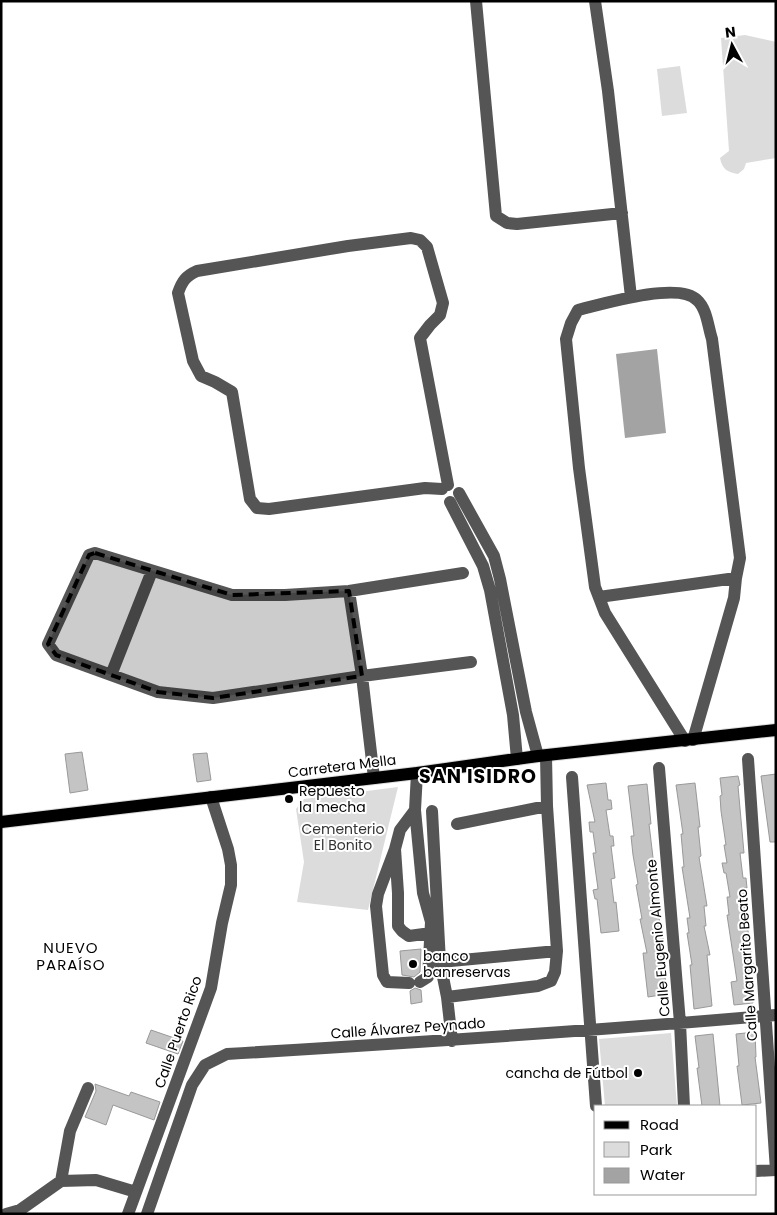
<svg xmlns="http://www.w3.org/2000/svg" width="777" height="1215" font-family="Poppins,sans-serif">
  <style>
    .green { fill: #dcdcdc }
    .water { fill: #a3a3a3 }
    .building { fill: #c4c4c4; stroke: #999 }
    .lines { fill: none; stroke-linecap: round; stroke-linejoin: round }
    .major-casing { stroke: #dbdbdb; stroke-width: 14 }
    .minor { stroke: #555; stroke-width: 12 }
    .major { stroke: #000; stroke-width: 12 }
    .marked { fill: #000; fill-opacity: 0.2; stroke: #000; stroke-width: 4; stroke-dasharray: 10 6; stroke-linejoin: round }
    .poi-dot { fill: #000; stroke: #fff; stroke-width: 2 }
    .labels { text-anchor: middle; stroke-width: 4; stroke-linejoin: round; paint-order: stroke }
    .street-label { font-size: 14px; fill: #000; stroke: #fff }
    .poi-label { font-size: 14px; fill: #000; stroke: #fff; text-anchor: start }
    .park-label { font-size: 14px; fill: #333; stroke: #fff }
    .neighbourhood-label { font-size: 15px; letter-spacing: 1px; fill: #000; stroke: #fff }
    .district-label { font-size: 19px; font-weight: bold; letter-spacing: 1px; fill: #000; stroke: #fff }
  </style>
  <rect width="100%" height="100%" fill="#fff"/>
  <path class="green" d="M745,35L776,42V158L746,163L744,169L738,174C727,172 722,169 720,158L729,151L721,38Z
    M680,66L687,113L662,116L657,69Z
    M398,787L368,910L297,902L304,862L296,809L304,799Z
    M671,1033L677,1106H605L599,1039Z"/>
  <path class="water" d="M657,349L666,433L625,438L616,354Z"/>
  <path class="building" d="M82,752L88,790L70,793L65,754Z
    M207,753L211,780L197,782L193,754Z
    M776,774V842H770L761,776Z
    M738,776L740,785L738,786L744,853H740L743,878H746L747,888H744L746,904H744L754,971H749L753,1003L734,1005L731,982L737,981L727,915H729L727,897H730L726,873H724L722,863H727L724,845H726L721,811L720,796L722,795L720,778Z
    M606,783L608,800H611L612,809L606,810L610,836H613L614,846H611L615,878L611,879L614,903L616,902L619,931L601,933L597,899H595L593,890L598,889L593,853H596L593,832H590L589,822H595L587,785Z
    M695,783L700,827H698L701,856L699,857L707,906H704L706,926H704L710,955H707L712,1006L694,1009L690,965H692L687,933H689L687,918H690L682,867H684L681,834H683L676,785Z
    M647,784L651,824H649L659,908H657L664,943H661L667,994L648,997L643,953H647L640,919H642L636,885L638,884L633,855L631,836H634L628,786Z
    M421,949L420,972L414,977L402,975L400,951Z
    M415,988L421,990L422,1002L411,1004L410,991Z
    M151,1030L183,1041L178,1054L146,1043Z
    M755,1032L756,1057H755L761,1103L742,1105L737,1066H739L736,1034Z
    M713,1034L720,1106H702L697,1068H699L695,1036Z
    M95,1084L129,1096L131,1092L160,1102L154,1120L113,1105L106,1125L85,1117L96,1091Z"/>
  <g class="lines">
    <g class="major-casing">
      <path id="major" d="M1,822L417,773L538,756L776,730"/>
    </g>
    <path class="minor" d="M476,1L496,216L507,223L517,224L622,213
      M595,1L608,91L631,297
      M442,489L425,488L269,509L257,508L250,499L232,392L215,382L201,376L193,361L178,293C182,281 186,276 197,271L348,246L411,238L420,240L427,247L443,303L440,315L430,325L420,338L448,485
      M459,493L494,556L500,579L526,712L538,756
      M450,502L483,566L490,590L513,715L517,759
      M463,573L349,591L285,595H232L95,553L89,555L48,644L56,655L158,692L213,698L362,676L471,662
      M349,591L362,676L374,778
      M599,597L736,578
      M111,675L152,571
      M685,741L605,613L595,587L579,468L566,339L571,323L578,310C602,304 679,281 697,300C707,309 708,327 712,339L740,558L736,578L734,598L693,740
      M748,759L776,1170L756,1171
      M659,768L680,1023L684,1106
      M417,773L415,810L423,893L431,922L428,977L420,982
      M572,777L596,1106
      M415,810L400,830L395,849L398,893V926L402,931L409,936L431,933
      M432,811L440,962L447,997L452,1041
      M457,824L547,806
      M395,849L378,894L376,906L383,975L387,982L409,983
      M440,962L557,951
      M447,997L538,986L551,981L555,972L557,951L547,806L546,756
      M61,1181L70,1131L88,1088
      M6,1214L20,1210L61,1181L96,1180L136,1192
      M128,1214L211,988L222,923L231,885V865L228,849L211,797
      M147,1214L192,1085L205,1065L227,1054C410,1043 593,1031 776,1015"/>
    <use href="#major" class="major"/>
  </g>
  <path class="marked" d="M95,553L232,595L349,591L362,676L213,698L158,692L56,655L48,644L89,555Z"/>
  <g class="poi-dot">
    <circle cx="289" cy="799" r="5"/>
    <circle cx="413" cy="964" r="5"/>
    <circle cx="638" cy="1073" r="5"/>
  </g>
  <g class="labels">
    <g class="street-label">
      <text transform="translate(342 766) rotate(-7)" y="5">Carretera Mella</text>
      <text transform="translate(658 938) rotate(-95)" y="5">Calle Eugenio Almonte</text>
      <text transform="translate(747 965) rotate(-94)" y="5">Calle Margarito Beato</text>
      <text transform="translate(408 1028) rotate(-4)" y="5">Calle Álvarez Peynado</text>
      <text transform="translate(178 1032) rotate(-71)" y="5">Calle Puerto Rico</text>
    </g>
    <g class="poi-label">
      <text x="299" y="796">Repuesto<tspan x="299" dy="16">la mecha</tspan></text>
      <text x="423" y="961">banco<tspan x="423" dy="16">banreservas</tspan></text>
      <text x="628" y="1078" text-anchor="end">cancha de Fútbol</text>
    </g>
    <g class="park-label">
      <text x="343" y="834">Cementerio<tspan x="343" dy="16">El Bonito</tspan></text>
    </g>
    <g class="neighbourhood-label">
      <text x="71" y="953">NUEVO<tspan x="71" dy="17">PARAÍSO</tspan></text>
    </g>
    <g class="district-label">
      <text x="478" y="783">SAN ISIDRO</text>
    </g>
  </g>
  <rect width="777" height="1215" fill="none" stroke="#000000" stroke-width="5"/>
  <rect x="594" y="1105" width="162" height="90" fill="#ffffff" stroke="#999999"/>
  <rect x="604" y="1121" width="25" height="8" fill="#000000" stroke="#999999"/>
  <text x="640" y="1130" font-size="15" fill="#000000">Road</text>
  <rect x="604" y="1142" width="25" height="15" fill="#dcdcdc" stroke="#999999"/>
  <text x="640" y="1155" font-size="15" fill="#000000">Park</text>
  <rect x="604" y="1168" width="25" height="15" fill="#a3a3a3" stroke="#999999"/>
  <text x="640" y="1180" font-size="15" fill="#000000">Water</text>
  <g transform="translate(732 45) rotate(353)" stroke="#ffffff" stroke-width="4" paint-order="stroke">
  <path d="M0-4L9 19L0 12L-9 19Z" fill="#000000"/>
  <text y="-8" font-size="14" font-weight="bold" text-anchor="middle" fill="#000000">N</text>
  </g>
</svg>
